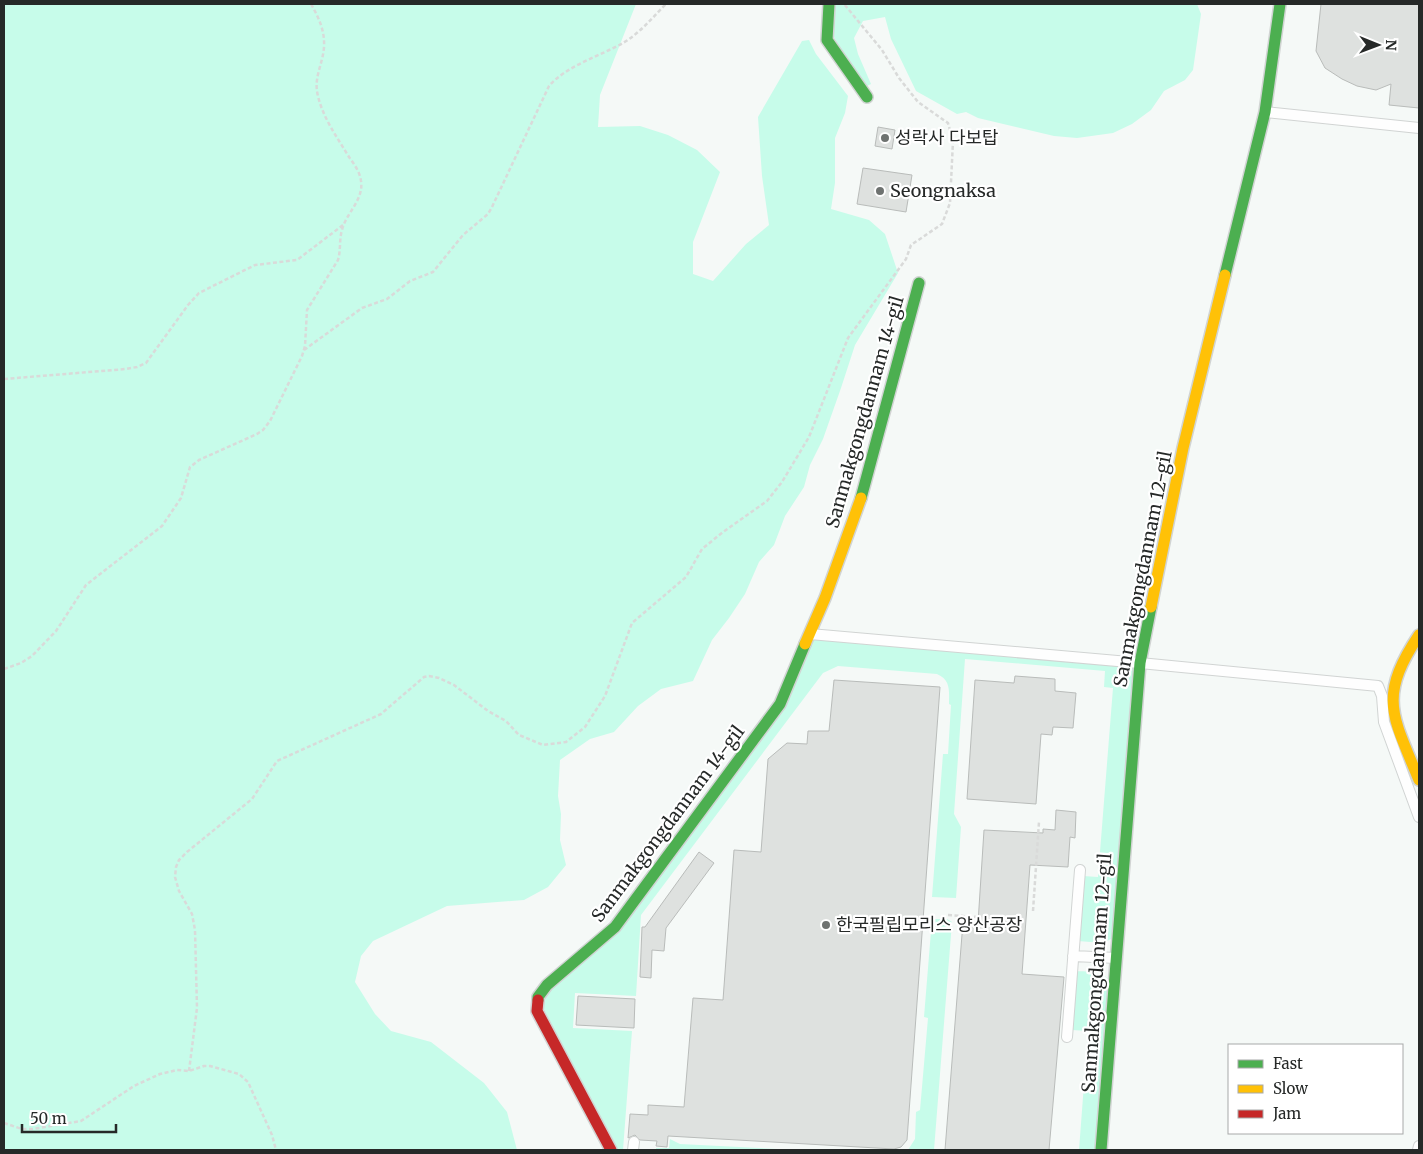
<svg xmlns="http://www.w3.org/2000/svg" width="1423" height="1154" font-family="Merriweather,'Noto Sans KR',serif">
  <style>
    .green { fill: #c7fcea }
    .building { fill: #dee1df; stroke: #b9bcba }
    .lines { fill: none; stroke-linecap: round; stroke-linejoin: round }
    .street-casing { stroke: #d1d4d3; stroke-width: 12 }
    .fast-casing { stroke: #d1d4d3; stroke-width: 14 }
    .slow-casing { stroke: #d1d4d3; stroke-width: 14 }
    .jam-casing { stroke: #d1d4d3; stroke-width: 14 }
    .path { stroke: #d9dad9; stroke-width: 2.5; stroke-dasharray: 4 2.5; stroke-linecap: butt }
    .street { stroke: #fefefe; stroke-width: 10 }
    .fast { stroke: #4caf50; stroke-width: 11 }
    .slow { stroke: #ffc107; stroke-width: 11 }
    .jam { stroke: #c62828; stroke-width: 11 }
    .poi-dot { fill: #6e7270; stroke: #fff; stroke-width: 2 }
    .labels { text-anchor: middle; stroke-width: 4.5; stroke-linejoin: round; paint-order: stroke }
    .poi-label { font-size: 18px; fill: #262928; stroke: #fff; text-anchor: start }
    .street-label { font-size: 18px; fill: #262928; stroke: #fff }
  </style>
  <rect width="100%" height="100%" fill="#f5f9f7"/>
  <path class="green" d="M4,4H636L600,95L598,127L640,126L668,135L697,150L720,172L693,242V274L713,281L746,244L769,225L762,176L758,117L802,41L809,40L816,54L848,96L845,113L835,138V183L831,209L869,220L885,234L898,273L855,345L841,388L823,439L810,465L804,487L785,516L774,545L759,562L745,594L729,618L712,640L693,681L661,689L638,706L614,732L590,739L560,760L558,796L561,814L560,840L566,865L548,887L524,900L447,906L373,941L361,956L355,982L375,1014L391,1031L431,1042L484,1083L507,1112L517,1150H4Z
    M833,4H1197L1201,14L1193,70L1185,80L1164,91L1151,110L1132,124L1113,133L1077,138L1054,136L978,118L966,112L957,114L916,91L891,39L885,17L863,21L854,38L858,54L871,84L867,86L847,63L831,31Z
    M810,634L1140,663L1113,938L1103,943L1078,941L1083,876L1098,877L1113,688L1104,687L1105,671L965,659L954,814L961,827L956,898L932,897L943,754H948L951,705L949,704C949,691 951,680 937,674L838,666L823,673L641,915L636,996L575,993L573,1028L632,1031L623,1150H614L538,997L615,927L780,704Z
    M932,919H947L952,922L934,1150H908L915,1139L916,1112L920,1110L928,1018L924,1017Z
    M1076,971C1089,972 1101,970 1110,981L1101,1150H1079L1088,1031L1072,1030Z
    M670,1139L680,1144L798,1150H656V1148H669Z"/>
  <path class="building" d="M1321,4H1419V108L1389,105L1391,84L1376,90L1357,86L1342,79L1325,68L1316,51Z
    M878,127L895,130L892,149L875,146Z
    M863,168L912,175L906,212L857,204Z
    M1015,676L1055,679V691L1076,693L1073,728L1053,727L1052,735L1041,734L1036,804L967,799L975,680L1014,683Z
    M834,680L940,687L907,1140L901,1147L894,1149L668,1136L667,1147L656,1146L657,1141L640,1140L635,1135L628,1138L630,1114L648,1115V1105L684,1107L693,998L723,1000L734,850L761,852L768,759L787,743L807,744L808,731H829Z
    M1056,810L1076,812L1075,838L1070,837L1068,867L1030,865L1022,974L1064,977L1049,1150H945L963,922L978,923L984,830L1043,833V829L1055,830Z
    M699,852L714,863L666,928L664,951L652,950L651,978L640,977L642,927H645Z
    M578,996L635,999L634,1028L576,1025Z"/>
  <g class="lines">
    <g class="street-casing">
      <path id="street" d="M1265,112L1419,128
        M810,634L1140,663L1378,686L1382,696L1384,722L1419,817
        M1073,956L1116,958
        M1067,1037L1080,870
        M633,1150L634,1142
        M1418,1150L1419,1146"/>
    </g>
    <g class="fast-casing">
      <path id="fast" d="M829,4L827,40L867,97
        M1225,275L1265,112L1280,4
        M861,498L919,283
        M538,1000V997L547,985L615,927L780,704L805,644
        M1101,1150L1140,663L1151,607"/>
    </g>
    <g class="slow-casing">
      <path id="slow" d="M1151,607L1183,448L1225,275
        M1419,635C1377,698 1393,716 1419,780
        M805,644L825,598L861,498"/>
    </g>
    <g class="jam-casing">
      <path id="jam" d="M538,1000L537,1011L611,1150"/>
    </g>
    <path class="path" d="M304,350L362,308L387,299L410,281L433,272L463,235L488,214L492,207L549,86C566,66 600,56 623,43C640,33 652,18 666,4
      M4,379L126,369L137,367L146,363L188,305L199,293L255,265L297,260L343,225
      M4,669L21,663L32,656L56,631L86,585L162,526L181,498L190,467L199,460L257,434L263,430L270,421L302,356L305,346L307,310L338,260C341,250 339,240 342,230C346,213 364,200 361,181C360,172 354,164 349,157C337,137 323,118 318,96C313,78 323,64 324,47C325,31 319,18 311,4
      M1033,911L1039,822
      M948,915L993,918
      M189,1071L197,1008L195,930L192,914L179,891L175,877L176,867L179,860L187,852L252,799L277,761L381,714L424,677L429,676L439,678L454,685L488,711L506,721L519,735L543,745L566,742L585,727L605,696L632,623L686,577L702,549L723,532L767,501L782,482L809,437L848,338L906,259L911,245L942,224L950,203L953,141L948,123L918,102L899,78L882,50L844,4
      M4,1123L22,1129H33L81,1121L134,1086L160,1074L177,1070L189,1071L204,1066H210L239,1074L248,1082L272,1135L276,1150"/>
    <use href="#street" class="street"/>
    <use href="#fast" class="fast"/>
    <use href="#slow" class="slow"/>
    <use href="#jam" class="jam"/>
  </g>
  <g class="poi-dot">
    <circle cx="885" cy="138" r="5"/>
    <circle cx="880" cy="191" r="5"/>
    <circle cx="826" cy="925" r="5"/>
  </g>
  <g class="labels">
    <g class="poi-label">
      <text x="895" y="144">성락사 다보탑</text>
      <text x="890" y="197">Seongnaksa</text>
      <text x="836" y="931">한국필립모리스 양산공장</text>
    </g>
    <g class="street-label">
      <text transform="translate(865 412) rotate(-74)" y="6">Sanmakgongdannam 14-gil</text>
      <text transform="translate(1143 569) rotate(-79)" y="6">Sanmakgongdannam 12-gil</text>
      <text transform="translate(668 824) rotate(-53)" y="6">Sanmakgongdannam 14-gil</text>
      <text transform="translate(1097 973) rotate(-86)" y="6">Sanmakgongdannam 12-gil</text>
    </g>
  </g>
  <rect width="1423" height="1154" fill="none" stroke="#262928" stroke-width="10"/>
  <rect x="1228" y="1044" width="175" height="90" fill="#ffffff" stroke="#a8a9a9"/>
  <rect x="1238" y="1060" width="25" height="8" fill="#4caf50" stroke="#a8a9a9"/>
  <text x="1273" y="1069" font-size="15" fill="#262928">Fast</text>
  <rect x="1238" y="1085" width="25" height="8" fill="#ffc107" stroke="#a8a9a9"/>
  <text x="1273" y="1094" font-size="15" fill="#262928">Slow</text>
  <rect x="1238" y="1110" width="25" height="8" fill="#c62828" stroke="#a8a9a9"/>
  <text x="1273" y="1119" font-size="15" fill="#262928">Jam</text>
  <g transform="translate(1378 45) rotate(91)" stroke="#ffffff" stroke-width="4" paint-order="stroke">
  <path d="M0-4L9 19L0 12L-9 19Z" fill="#262928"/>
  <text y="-8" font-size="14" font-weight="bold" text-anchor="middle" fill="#262928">N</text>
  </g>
  <path d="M22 1124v8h94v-8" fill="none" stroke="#262928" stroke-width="2.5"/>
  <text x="30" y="1124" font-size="15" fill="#262928" stroke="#ffffff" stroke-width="4" paint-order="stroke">50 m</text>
</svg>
